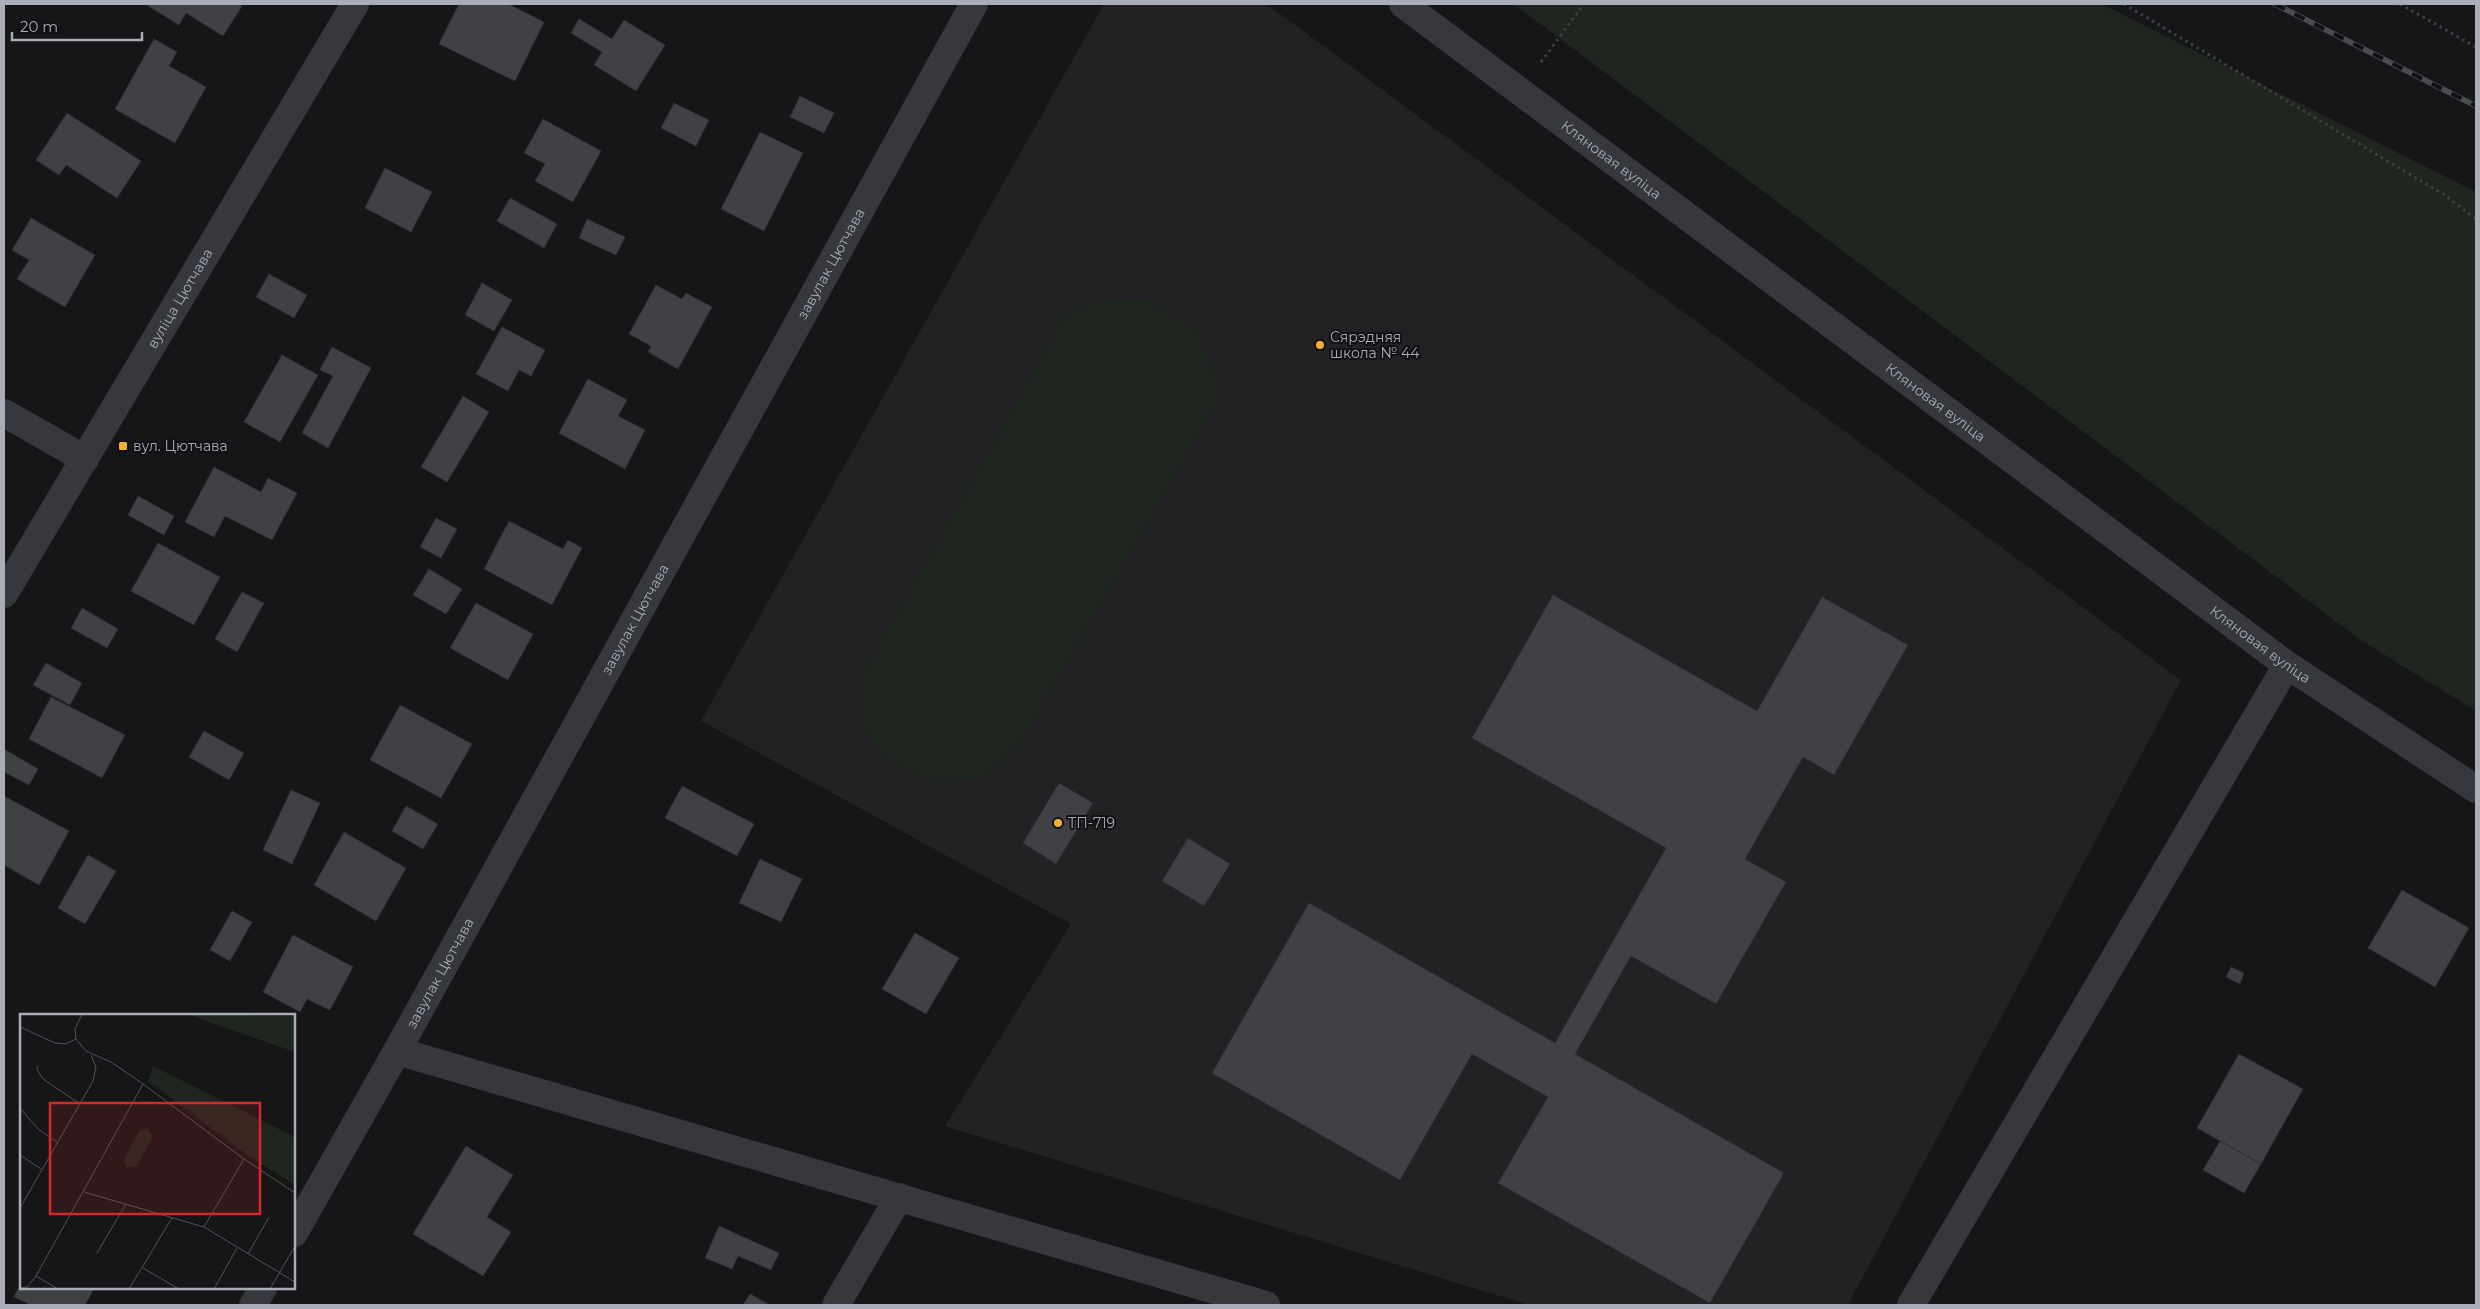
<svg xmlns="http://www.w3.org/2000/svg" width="2480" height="1309" font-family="Montserrat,sans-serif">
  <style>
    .built { fill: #222225 }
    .green { fill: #1e261f }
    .building { fill: #404145; stroke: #303034 }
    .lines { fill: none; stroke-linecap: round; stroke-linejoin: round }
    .path { stroke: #3d3f44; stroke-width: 3; stroke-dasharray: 2.5 4; stroke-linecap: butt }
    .minor { stroke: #37383d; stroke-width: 28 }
    .tertiary { stroke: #37383d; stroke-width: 28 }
    .rail-casing { stroke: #4a4c52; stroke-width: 5.5 }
    .rail { stroke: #111113; stroke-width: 4; stroke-dasharray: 11; stroke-linecap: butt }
    .poi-dot { fill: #f2b134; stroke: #111113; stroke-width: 2 }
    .labels { text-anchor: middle; stroke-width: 4; stroke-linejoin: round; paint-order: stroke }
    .street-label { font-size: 14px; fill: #a8adb8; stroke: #111113 }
    .poi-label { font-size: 14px; fill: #a8adb8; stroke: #111113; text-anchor: start }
    .inset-road { fill: none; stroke: #505258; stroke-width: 1 }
    .view { fill: #d62828; fill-opacity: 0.15; stroke: #d62828; stroke-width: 2.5 }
    .inset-edge { fill: none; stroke: #a8adb8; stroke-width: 2.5 }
  </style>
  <rect width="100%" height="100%" fill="#161618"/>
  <path class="built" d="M1104,4H1264L1276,11L2181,680L1848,1305H1529L945,1126L1071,924L701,721Z"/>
  <path class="green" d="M1514,4H2102L2476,192V711L2359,639Z
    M1101,299L1147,300L1199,331L1212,364L1219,399L1023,740L986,777L944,782L905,769L877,750L862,720L863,673L1065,315Z"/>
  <path class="building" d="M145,4H238L242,6L223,36L186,13L179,25Z
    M459,4H508L544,22L515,81L439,44Z
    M579,19L612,39L624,20L665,45L636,91L594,65L602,52L571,33Z
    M154,39L177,52L169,66L206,87L175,143L115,109Z
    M800,96L834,113L824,133L790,117Z
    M674,103L709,120L696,146L661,128Z
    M67,113L141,161L117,198L66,165L59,175L36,160Z
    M543,119L601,151L573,202L535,181L545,164L524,153Z
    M760,132L803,153L764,231L721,209Z
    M385,168L432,192L411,232L365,208Z
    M510,198L557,224L544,248L497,221Z
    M31,218L95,255L65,307L17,279L29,260L12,250Z
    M587,219L625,237L616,255L579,238Z
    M269,274L307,295L294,318L256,297Z
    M482,283L512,300L494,331L465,315Z
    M656,285L682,299L686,293L712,307L678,369L648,352L651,346L629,334Z
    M502,327L545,350L531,376L519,370L508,391L476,374Z
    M332,347L371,368L328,448L302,433L333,376L320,370Z
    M282,355L318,375L280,442L244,422Z
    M588,379L627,400L618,416L645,430L625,469L559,433Z
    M463,396L489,412L447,482L421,467Z
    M214,467L261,492L268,478L297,493L272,540L225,516L214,537L185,522Z
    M138,496L174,516L164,535L128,515Z
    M436,518L457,529L441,558L420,547Z
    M509,521L563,549L568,540L582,548L552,605L484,569Z
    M158,543L220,577L194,625L131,591Z
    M429,569L462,589L446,614L413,595Z
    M242,592L264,603L237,652L215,639Z
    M1553,595L1757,711L1822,597L1908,645L1834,775L1803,757L1745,859L1786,882L1716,1004L1631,956L1575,1054L1784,1173L1710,1303L1498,1183L1548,1097L1472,1054L1400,1180L1212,1073L1309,903L1555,1043L1666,848L1472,738Z
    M476,603L533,634L508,680L450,648Z
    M82,608L118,629L107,648L71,628Z
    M46,663L82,683L70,705L33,685Z
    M51,697L125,735L102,778L29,739Z
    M400,705L472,744L441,798L370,760Z
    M204,731L244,753L229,780L189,757Z
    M4,749L38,769L29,785L4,772Z
    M1059,783L1093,803L1056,864L1023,843Z
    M682,786L754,824L737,856L665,818Z
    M291,790L320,803L292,864L263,850Z
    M4,796L69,831L39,885L4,865Z
    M406,806L438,824L423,849L392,831Z
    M344,832L406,868L376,921L314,885Z
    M1188,838L1230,864L1204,906L1162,881Z
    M88,855L116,871L85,924L58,908Z
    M760,859L802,879L781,922L739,903Z
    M2402,890L2469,928L2435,987L2368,948Z
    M232,911L252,922L230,961L210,950Z
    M915,933L959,958L926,1014L882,989Z
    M293,935L353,967L330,1010L307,999L300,1012L263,992Z
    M2231,967L2244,973L2240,984L2226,977Z
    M2239,1054L2303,1089L2261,1164L2197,1128Z
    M2220,1141L2261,1164L2244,1193L2203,1170Z
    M466,1146L513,1175L487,1217L511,1232L483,1276L413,1234Z
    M719,1226L779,1253L771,1270L738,1256L732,1269L705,1258Z
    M21,1283V1288L94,1289L85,1305H31L14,1297Z
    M750,1294L770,1305H743Z"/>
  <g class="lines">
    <path class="path" d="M2124,4L2443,194L2476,219
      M2400,4L2476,47
      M1541,62L1584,4"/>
    <g class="minor">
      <path d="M4,413L85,459"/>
      <path id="s1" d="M4,594L355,4"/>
      <path d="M397,1051L1266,1305"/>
      <path id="s2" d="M294,1233L397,1051L974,4"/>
      <path d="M253,1305L263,1288"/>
      <path d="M836,1305L899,1197"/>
      <path d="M1911,1305L2287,665"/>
    </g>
    <path class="tertiary" id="s3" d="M1403,4L2287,665L2476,789"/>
    <g class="rail-casing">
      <path id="rail" d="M2275,4L2476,106"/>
    </g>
    <use href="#rail" class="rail"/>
  </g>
  <g class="poi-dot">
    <circle cx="1320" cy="345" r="5"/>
    <rect x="118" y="441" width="10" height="10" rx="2.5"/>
    <circle cx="1058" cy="823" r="5"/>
  </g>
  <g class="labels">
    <g class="street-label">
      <text dy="5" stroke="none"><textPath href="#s3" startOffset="260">Кляновая вуліца</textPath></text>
      <text dy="5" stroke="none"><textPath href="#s2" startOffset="1108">завулак Цютчава</textPath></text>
      <text dy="5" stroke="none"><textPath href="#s1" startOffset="344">вуліца Цютчава</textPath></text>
      <text dy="5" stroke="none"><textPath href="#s3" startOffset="665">Кляновая вуліца</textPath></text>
      <text dy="5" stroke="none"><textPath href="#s2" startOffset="702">завулак Цютчава</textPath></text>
      <text dy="5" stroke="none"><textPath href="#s3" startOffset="1070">Кляновая вуліца</textPath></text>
      <text dy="5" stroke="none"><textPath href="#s2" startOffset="298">завулак Цютчава</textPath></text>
    </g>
    <g class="poi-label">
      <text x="1330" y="342">Сярэдняя<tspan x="1330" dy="16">школа № 44</tspan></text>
      <text x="133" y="451">вул. Цютчава</text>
      <text x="1068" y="828">ТП-719</text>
    </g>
  </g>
  <g transform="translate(20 1014)">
    <rect width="275" height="275" fill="#161618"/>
    <path d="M168,0L275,2V38L189,8ZM133,52L275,123V171L230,143L128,67ZM127,114L133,123L117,152L107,154L103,146L120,116Z" fill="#1e261f"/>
    <path class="inset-road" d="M0,13L35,29L45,30L56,25M56,25L66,37L91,48L123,70L224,145L275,179M56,25L55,15L62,0M18,52L17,55L23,65L60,90M0,94L18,115L37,128M0,141L21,155M64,178L184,213L275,268M0,194L73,67L76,53L71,41M184,213L224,145M77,239L106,190M228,240L249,203M123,254L159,275M16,262L38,275M0,274L7,273L16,262L123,70M109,275L152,204M194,275L217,234M250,275L275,232"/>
    <path class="view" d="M30,89H240V200H30Z"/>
    <rect width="275" height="275" class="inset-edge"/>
  </g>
  <rect width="2480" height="1309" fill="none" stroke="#a8adb8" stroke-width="10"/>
  <path d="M12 32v8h130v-8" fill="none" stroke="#a8adb8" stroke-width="2.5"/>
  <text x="20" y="32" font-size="15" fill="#a8adb8" stroke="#111113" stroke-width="4" paint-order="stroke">20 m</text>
</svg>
